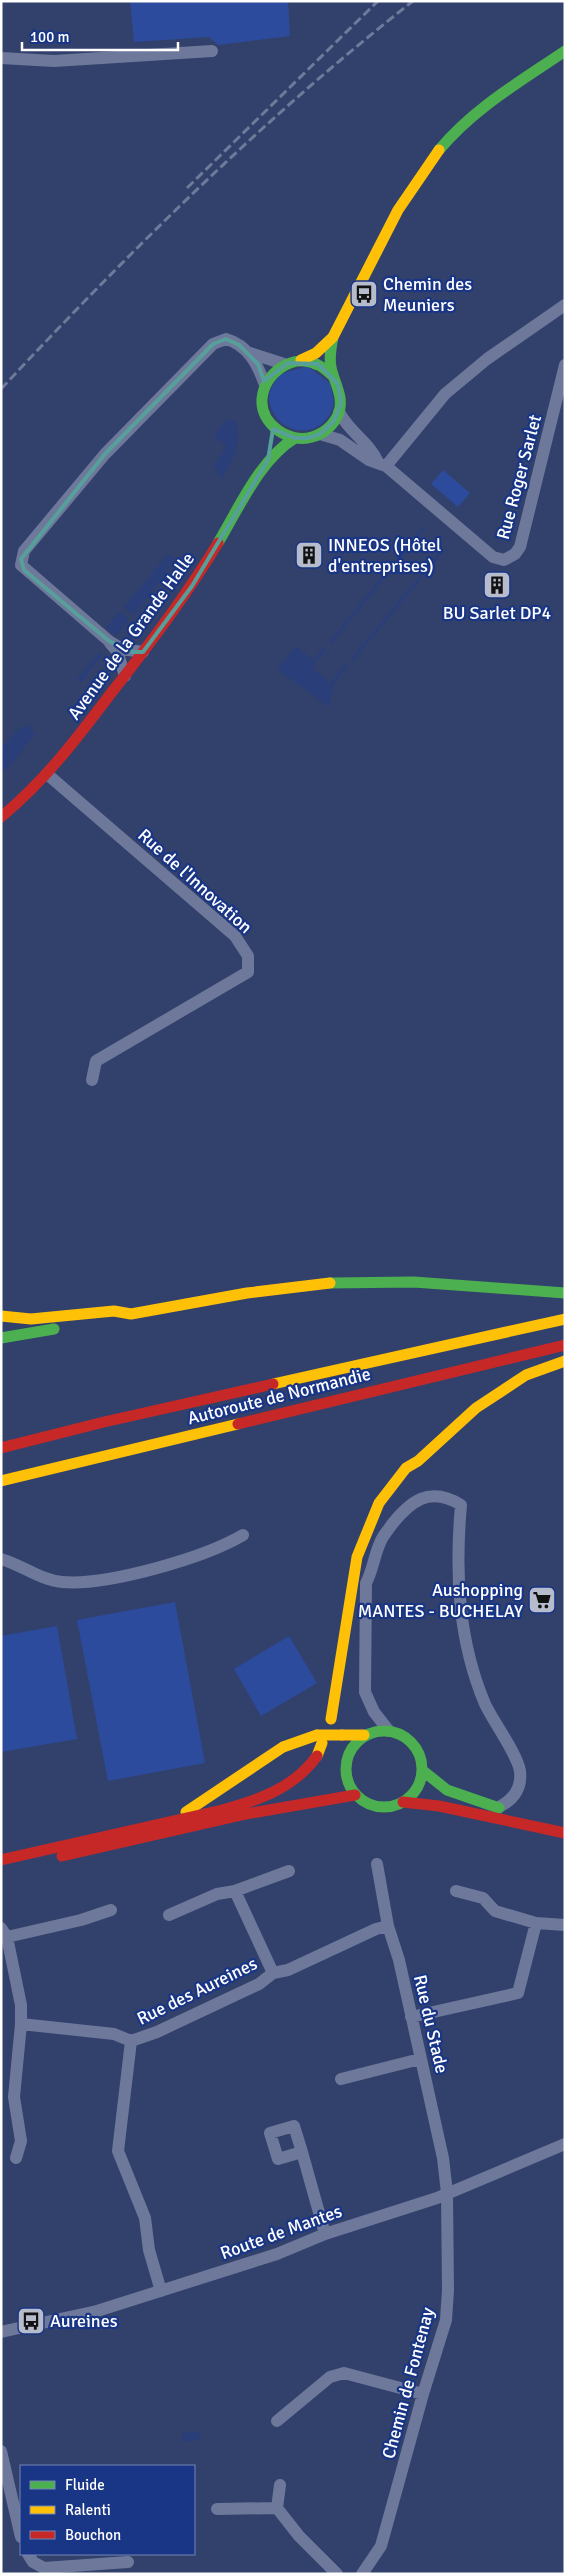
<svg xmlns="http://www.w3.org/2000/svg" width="566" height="2575" font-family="Signika,sans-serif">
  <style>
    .green { fill: #2d4b9c }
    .water { fill: #2a3e79 }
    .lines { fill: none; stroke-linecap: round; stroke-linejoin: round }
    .stream { stroke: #2a3e79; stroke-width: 3 }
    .street { stroke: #6e789a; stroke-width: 12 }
    .fast { stroke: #4caf50; stroke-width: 11 }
    .slow { stroke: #ffc107; stroke-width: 11 }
    .jam { stroke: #c62828; stroke-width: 11 }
    .rail { stroke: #6e7a9a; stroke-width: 3; stroke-dasharray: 9 4; stroke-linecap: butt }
    .slow-bridge { stroke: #ffc107; stroke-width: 11 }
    .marked { fill: none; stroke: #579f9a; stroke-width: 4; stroke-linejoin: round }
    .labels { text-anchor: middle; stroke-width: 4.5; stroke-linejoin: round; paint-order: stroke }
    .poi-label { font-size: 18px; fill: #fff; stroke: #193585; text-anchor: start }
    .street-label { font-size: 18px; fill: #fff; stroke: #193585 }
  </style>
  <rect width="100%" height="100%" fill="#32416c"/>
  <path class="green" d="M130,1H288L290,36L218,45L209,37L134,42Z
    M307,366L330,383C331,390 335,400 333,406C322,445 269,434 269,395C270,388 277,380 280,374Z
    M443,470L470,493L458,507L431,484Z
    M175,1602L205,1763L108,1781L77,1620Z
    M57,1626L77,1739L1,1752V1636Z
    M289,1636L317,1683L261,1716L234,1669Z"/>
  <path class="water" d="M225,420L235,421C243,441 232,462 222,479L214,466L227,446L214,436Z
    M168,554L174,558L165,575L134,615L124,607Z
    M120,611L129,620L116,636L106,628Z
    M296,646L316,662L312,668L334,686L329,707L277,669Z
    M100,652L102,656L81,682L77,679Z
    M29,725L35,734L7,769L1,771V748L20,728Z
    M199,2432L200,2437L197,2440L182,2442V2433Z"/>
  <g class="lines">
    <path class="stream" d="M416,538L424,528
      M331,642L413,541
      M352,660L443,550
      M313,663L324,649
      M329,687L346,666"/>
    <path class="street" d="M1,58L54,61L212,51
      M250,353L284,364
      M339,412C349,432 370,443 378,462
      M320,434L340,440L369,460L386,466L445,394L487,359L565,305
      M386,466L493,557L504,560L515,554L520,547L565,365
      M110,643L117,651L125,676
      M143,652L122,649L109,641L21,565L24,551L105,454L213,344L226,339C248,345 258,365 265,385
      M47,774L235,936L248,956V972L96,1061L92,1080
      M1,1559C22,1565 40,1580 62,1582C107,1586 204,1558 243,1535
      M389,1731L374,1712L365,1692L366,1583C373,1570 374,1556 380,1543C382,1537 386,1533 390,1527C409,1502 429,1485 461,1505C455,1573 458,1640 485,1704C494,1723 517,1753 520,1771C522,1789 513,1800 499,1807
      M235,1891L273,1973
      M456,1891L483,1898L495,1911L536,1923
      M169,1915L217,1894L235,1891L289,1871
      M1,1928L7,1937L21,2005V2024L114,2034L131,2041L157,2032L259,1984L273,1973L288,1970L376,1929L388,1926
      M7,1937L81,1920L111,1910
      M411,2017L518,1993L536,1923L565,1925
      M131,2041L118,2151L145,2218L149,2250L161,2291
      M341,2079L420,2059
      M294,2126L302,2152L278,2159L270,2133Z
      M302,2152L325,2234
      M16,2158L21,2141L14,2097L21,2024
      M1,2332L97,2311L277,2254L325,2234L437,2198L565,2144
      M277,2421L330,2377L344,2373L423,2394
      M1,2451L21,2537
      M277,2508L280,2485
      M217,2509L277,2508L299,2536L337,2574
      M28,2554L33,2562L44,2568L128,2562
      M362,2574L381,2546L423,2394L446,2320L448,2290L447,2193L443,2158L399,1960L388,1926L377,1864"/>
    <path class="fast" d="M439,150C474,108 521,81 565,51
      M333,337C331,347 329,357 331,367C334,383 344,396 339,412C335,424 324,434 312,437C289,444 260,424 262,399C264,373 293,352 318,365C323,367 328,372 333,376
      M218,543C239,508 260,459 295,438
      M330,1283L414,1282L565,1293
      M1,1338L54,1329
      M346 1769a38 38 0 1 1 76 0a38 38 0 1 1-76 0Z
      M422,1770L447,1790L499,1808"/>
    <path class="slow" d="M301,360L316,353L333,337L398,210L439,150
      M1,1316L31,1319L114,1311L131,1314L247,1293L330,1283
      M273,1384L565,1319
      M1,1481L238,1424
      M331,1719L357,1557L379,1503L406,1468L418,1461L476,1408L526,1375L565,1361
      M342,1735H364
      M317,1756L322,1743
      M186,1812L283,1747L317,1735"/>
    <path class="jam" d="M1,817C45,781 78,737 112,692C150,644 186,596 218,543
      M238,1424L565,1345
      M1,1448L104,1422L273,1384
      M403,1802L439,1806L565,1833
      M62,1856L246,1814L355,1795
      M1,1860L222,1810C259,1800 294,1788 317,1756"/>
    <path class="rail" d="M187,188L378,1
      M1,389C130,251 264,118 413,1"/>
    <path class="slow-bridge" d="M317,1735H342"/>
  </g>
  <path class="marked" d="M226,339L239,345L258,364L264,381L288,363L318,364L338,384L341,403L334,421L320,434L308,438H295L273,429L268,460L192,586L143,652H133L109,641L24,570L21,559L105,454L213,344Z"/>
  <defs>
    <g id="bus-square" transform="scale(1.4375)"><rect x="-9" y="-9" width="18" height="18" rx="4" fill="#b7bccc" stroke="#193585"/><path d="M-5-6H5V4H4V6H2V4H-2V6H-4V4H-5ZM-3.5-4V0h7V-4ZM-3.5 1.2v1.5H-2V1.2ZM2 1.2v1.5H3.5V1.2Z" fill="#111"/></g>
    <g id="building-square" transform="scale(1.4375)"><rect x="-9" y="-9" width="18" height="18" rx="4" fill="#b7bccc" stroke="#193585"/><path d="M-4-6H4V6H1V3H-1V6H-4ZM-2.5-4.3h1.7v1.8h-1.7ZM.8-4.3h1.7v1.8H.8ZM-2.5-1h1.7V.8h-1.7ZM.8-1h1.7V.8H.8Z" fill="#111"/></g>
    <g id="supermarket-square" transform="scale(1.4375)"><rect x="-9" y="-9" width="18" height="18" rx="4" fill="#b7bccc" stroke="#193585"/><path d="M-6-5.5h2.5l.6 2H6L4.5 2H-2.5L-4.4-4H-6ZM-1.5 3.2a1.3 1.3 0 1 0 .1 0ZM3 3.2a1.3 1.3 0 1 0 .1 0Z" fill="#111"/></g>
  </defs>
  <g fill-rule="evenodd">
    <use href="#bus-square" x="364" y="294"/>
    <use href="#building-square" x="309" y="555"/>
    <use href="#building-square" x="497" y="585"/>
    <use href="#supermarket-square" x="542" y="1600"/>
    <use href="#bus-square" x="31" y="2321"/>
  </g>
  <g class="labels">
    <g class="poi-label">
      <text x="383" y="290">Chemin des<tspan x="383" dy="21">Meuniers</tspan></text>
      <text x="328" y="551">INNEOS (Hôtel<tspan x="328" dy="21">d'entreprises)</tspan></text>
      <text x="497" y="619" text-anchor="middle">BU Sarlet DP4</text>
      <text x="523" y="1596" text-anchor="end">Aushopping<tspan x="523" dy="21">MANTES - BUCHELAY</tspan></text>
      <text x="50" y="2327">Aureines</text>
    </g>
    <g class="street-label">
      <text transform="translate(519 477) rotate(-75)" y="6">Rue Roger Sarlet</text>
      <text transform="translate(131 636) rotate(-54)" y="6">Avenue de la Grande Halle</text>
      <text transform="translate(195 881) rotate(42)" y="6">Rue de l'Innovation</text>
      <text transform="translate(279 1396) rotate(-14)" y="6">Autoroute de Normandie</text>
      <text transform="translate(197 1991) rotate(-26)" y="6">Rue des Aureines</text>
      <text transform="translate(431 2024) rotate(77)" y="6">Rue du Stade</text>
      <text transform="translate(281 2232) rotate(-20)" y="6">Route de Mantes</text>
      <text transform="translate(408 2383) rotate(-75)" y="6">Chemin de Fontenay</text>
    </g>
  </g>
  <rect width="566" height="2575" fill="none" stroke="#ffffff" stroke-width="5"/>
  <rect x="20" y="2465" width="175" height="90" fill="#193585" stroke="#7586b6"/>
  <rect x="30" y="2481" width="25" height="8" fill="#4caf50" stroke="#7586b6"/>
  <text x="65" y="2490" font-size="15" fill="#ffffff">Fluide</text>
  <rect x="30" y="2506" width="25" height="8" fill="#ffc107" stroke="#7586b6"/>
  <text x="65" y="2515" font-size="15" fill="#ffffff">Ralenti</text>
  <rect x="30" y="2531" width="25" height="8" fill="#c62828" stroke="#7586b6"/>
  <text x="65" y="2540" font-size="15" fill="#ffffff">Bouchon</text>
  <path d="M22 42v8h156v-8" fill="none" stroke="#ffffff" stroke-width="2.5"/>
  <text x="30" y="42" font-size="15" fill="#ffffff" stroke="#193585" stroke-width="4" paint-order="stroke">100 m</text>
</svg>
